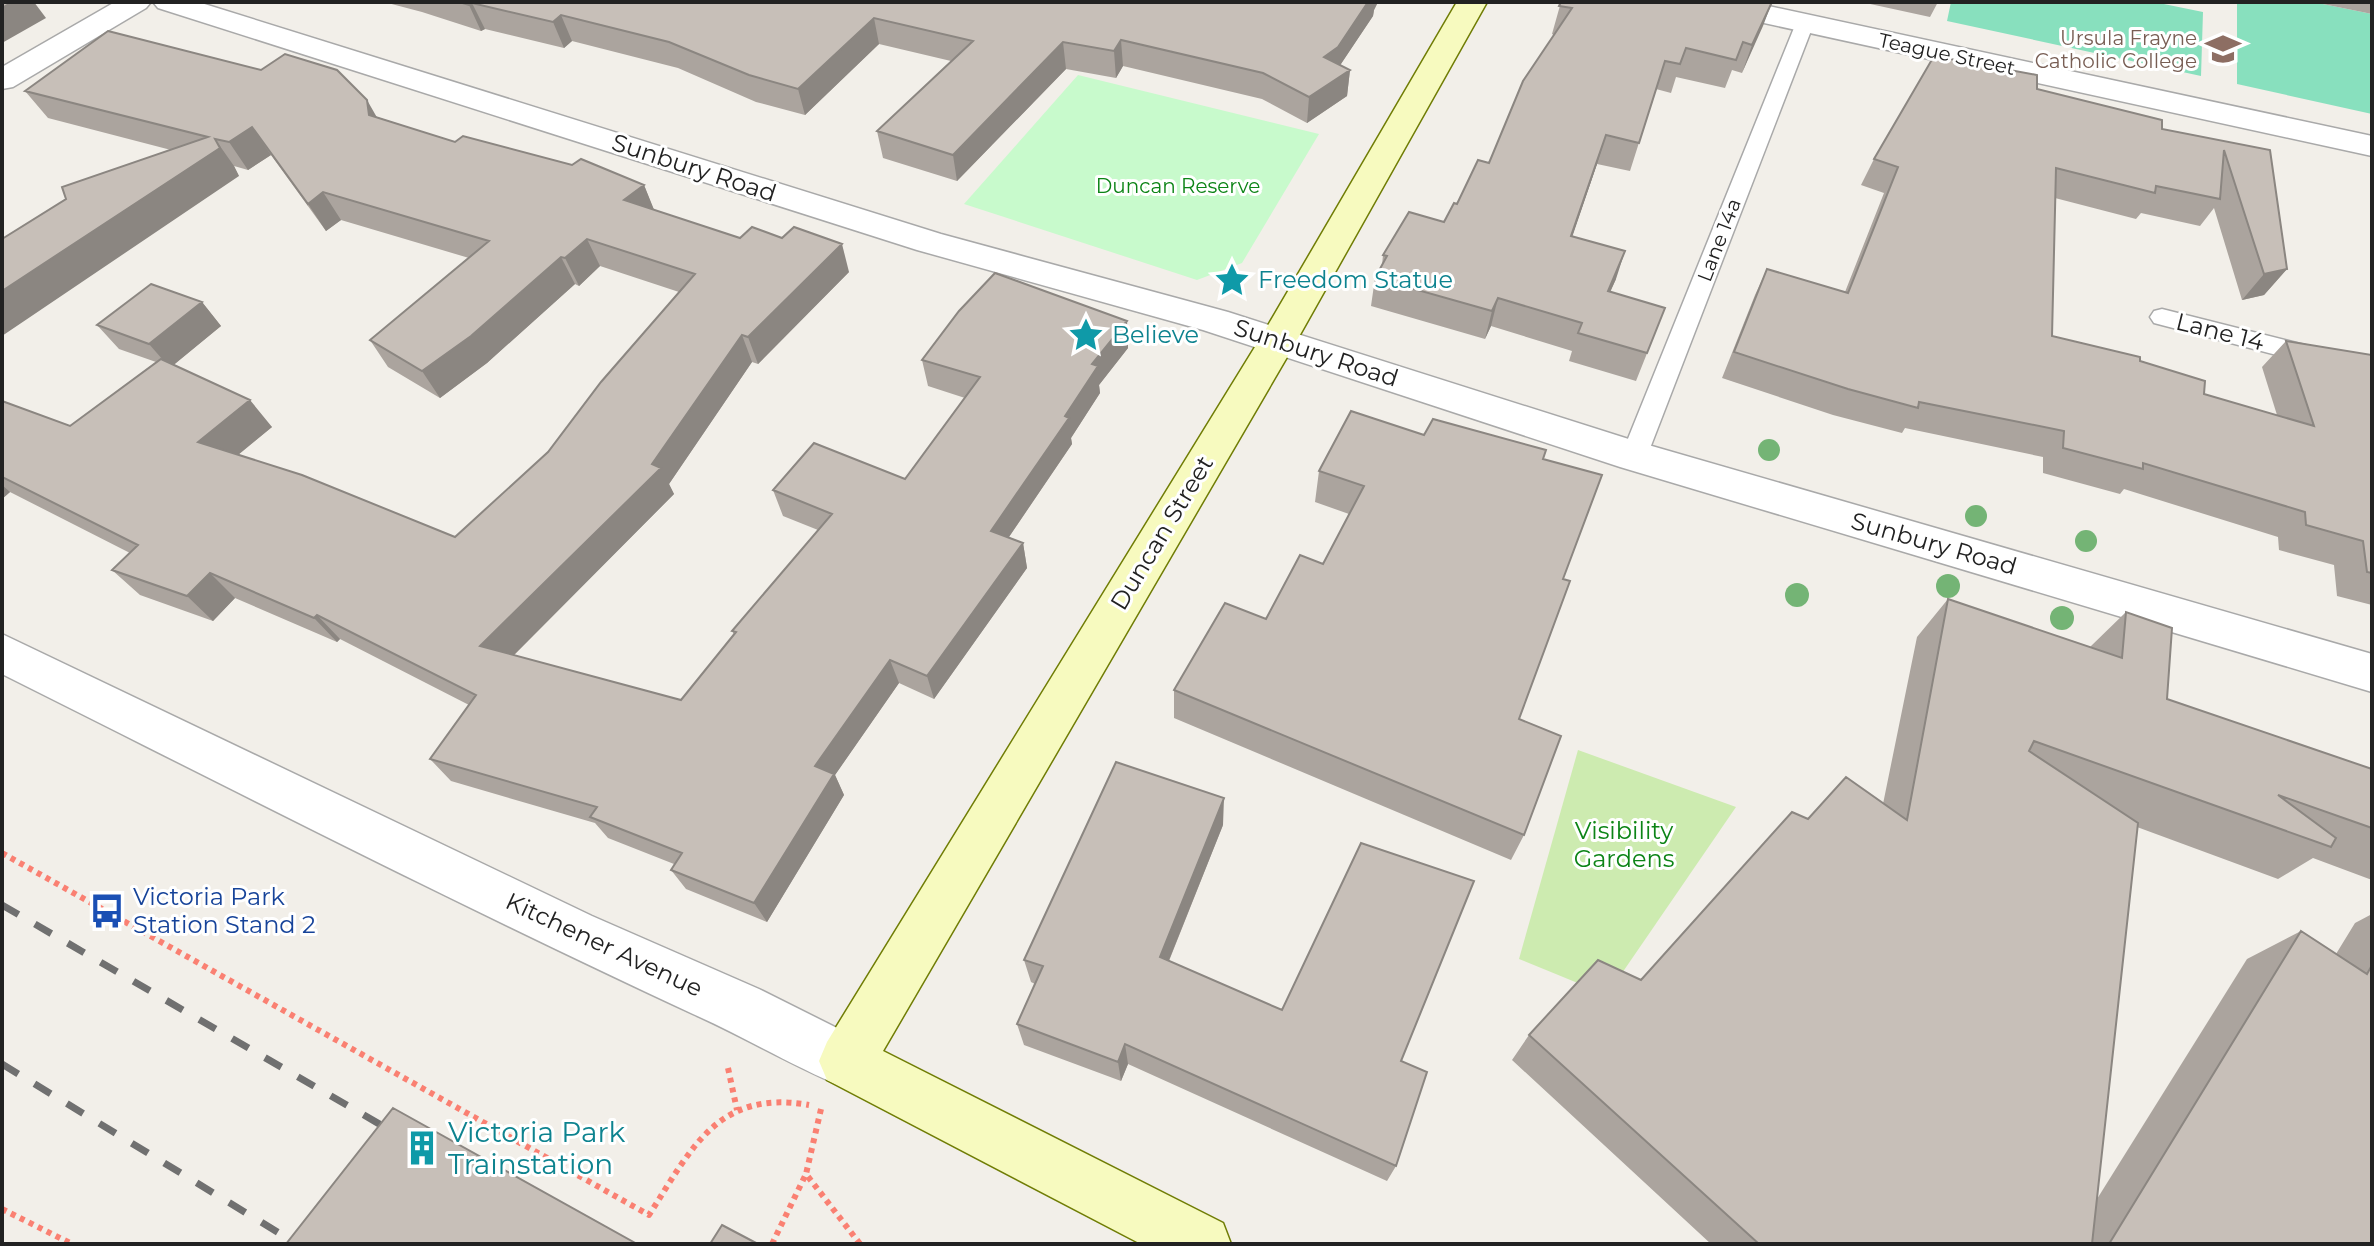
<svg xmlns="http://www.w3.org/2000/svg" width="2374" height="1246" font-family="Montserrat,sans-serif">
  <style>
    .grass { fill: #cdebb0 }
    .park { fill: #c8facc }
    .pitch { fill: #88e0be }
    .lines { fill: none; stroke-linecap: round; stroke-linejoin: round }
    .lane-casing { stroke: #a9a9a9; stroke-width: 3 }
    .street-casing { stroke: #a9a9a9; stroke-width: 3 }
    .secondary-casing { stroke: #707d05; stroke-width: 3 }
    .path { stroke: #fa8072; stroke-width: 6; stroke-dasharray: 5 5; stroke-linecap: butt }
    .lane { fill: #fff; fill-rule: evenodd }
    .street { fill: #fff; fill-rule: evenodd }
    .secondary { fill: #f7fabf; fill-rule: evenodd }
    .rail { stroke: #707070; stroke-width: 7; stroke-dasharray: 19 19; stroke-linecap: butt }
    .tree { fill: #74b475 }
    .wall { fill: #aba49e }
    .shaded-wall { fill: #8b8681 }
    .building { fill: #c7bfb8; stroke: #8b8681; stroke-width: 2 }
    .labels { text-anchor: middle; stroke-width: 6; stroke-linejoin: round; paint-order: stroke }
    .far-education-label { font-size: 20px; fill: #785e54; stroke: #fff; text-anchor: end }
    .far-street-label { font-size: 20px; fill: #222; stroke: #fff }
    .far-park-label { font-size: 20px; fill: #0c8416; stroke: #fff }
    .street-label { font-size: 24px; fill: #222; stroke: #fff }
    .culture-label { font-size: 24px; fill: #0d838f; stroke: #fff; text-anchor: start }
    .park-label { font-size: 24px; fill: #0c8416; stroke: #fff }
    .transit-label { font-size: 24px; fill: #164399; stroke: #fff; text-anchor: start }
    .near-culture-label { font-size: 28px; fill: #0d838f; stroke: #fff; text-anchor: start }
  </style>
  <rect width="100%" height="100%" fill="#f2efe9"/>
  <path class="grass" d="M1578,750L1736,807L1607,995L1519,959Z"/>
  <path class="park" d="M1078,75L1319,134L1242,263L1197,280L964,204Z"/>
  <path class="pitch" d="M1951,2H2154L2203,12L2201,76L1947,21Z
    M2237,2H2313L2372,14V114L2237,84Z"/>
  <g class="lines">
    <g class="lane-casing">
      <path id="lane" d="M1805,17L1814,23L1647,456L1643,463L1634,465L1625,463L1621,456L1796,23Z
        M2162,309L2372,362V380L2154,323L2150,317L2154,311Z"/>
    </g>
    <g class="street-casing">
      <path id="street" d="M115,2H151L146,8L13,87L2,89V67Z
        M153,2H198L941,234L1228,312L1638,442L2372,654V692L1620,467L1203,330L917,250L158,8Z
        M1694,2H1750L2372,136V156L1709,11L1699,8Z
        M2,634L592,916L759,989L865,1042L873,1061L865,1080L846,1088C794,1067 745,1037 693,1014C460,906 232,789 2,674Z"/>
    </g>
    <g class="secondary-casing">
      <path id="secondary" d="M1457,2H1487L1297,340L883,1051L1223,1223L1231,1244H1141L827,1080L819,1061L827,1042L1263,334Z"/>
    </g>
    <path class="path" d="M2,853L649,1215C692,1148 718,1089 809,1105
      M728,1068L737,1110
      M821,1109L806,1174L860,1244
      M2,1209L72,1244
      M772,1244L806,1174"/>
    <use href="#lane" class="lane"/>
    <use href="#street" class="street"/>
    <use href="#secondary" class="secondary"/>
    <path class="rail" d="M2,905L400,1136
      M2,1064L297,1244"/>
  </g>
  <g class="tree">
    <circle cx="1769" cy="450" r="11"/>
    <circle cx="1976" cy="516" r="11"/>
    <circle cx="2086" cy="541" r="11"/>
    <circle cx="1948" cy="586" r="12"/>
    <circle cx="1797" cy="595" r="12"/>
    <circle cx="2062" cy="618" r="12"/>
  </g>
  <path class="wall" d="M384,2H1378L1374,10L1373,16L1340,65L1350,70L1347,96L1307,123L1262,99L1123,66L1116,78L1066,69L957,181L883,158L877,131L951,61L879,44L805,115L756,102L678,68L572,41L564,48L485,29L481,31L422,12Z
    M1561,2H1774L1773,4H1771L1742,73L1732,70L1725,88L1676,77L1671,93L1656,89L1630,171L1597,164L1572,236L1616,279L1610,292L1665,308L1636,381L1569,361L1572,351L1491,326L1485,339L1371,306L1375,278L1382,265L1383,255L1444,222L1489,163L1554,35L1552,34Z
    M1861,2H1938L1930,17Z
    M2313,2H2372V14Z
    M261,70L377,117L455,142L644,185L654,211L849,272L758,364L752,362L669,484L674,494L514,655L681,700L734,634L732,631L818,530L783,516L773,490L905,479L965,398L928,386L922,360L1127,321L1128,348L1099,385L1100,393L1071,438L1072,444L1009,537L1023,543L1027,568L934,699L899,683L835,775L844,795L767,922L686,889L671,870L674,864L608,838L595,823L451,781L430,759L469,705L340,639L337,642L235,598L213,621L140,595L112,570L130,553L10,492L2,499V401L70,426L156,362L119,349L97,325L202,302L221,326L173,365L272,427L238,455L455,537L548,452L679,292L600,266L579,286L575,284L487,363L440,398L388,367L370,340L469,258L341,220L326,231L271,155L248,170L234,166L239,176L171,150L48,118L25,91Z
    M2037,89L2162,129L2270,150L2287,269L2264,295L2242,300L2214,208L2200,226L2141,213L2136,219L2055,198L2052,336L2140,361L2204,394L2277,415L2262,367L2286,341L2372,355V605L2337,596L2334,565L2279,550L2278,537L2124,489L2120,494L2043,473V457L1905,428L1902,433L1833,415L1722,378L1755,295L1767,269L1845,292L1884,193L1861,185L1874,159Z
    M1424,435L1543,459L1563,579L1519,719L1524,835L1511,860L1174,718V690L1266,619L1323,564L1349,514L1315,502L1319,471Z
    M1948,599L2090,647L2126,612L2167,699L2372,769V880L2313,858L2278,879L2137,827L2097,1199L2247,959L2301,931L2336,954L2355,923L2372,914V1244H1711L1512,1060L1529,1035L1641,980L1808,819L1883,804L1917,637Z
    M1223,825L1169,961L1401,1061L1396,1166L1387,1181L1128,1064L1121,1081L1024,1045L1017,1024L1035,984L1031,982L1024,960Z"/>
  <path class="shaded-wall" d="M13,2H34L46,18L2,43V8Z
    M1368,2H1378L1374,10L1373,16L1335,73L1324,57Z
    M1772,2L1763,26L1742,73L1752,45Z
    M472,3L485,29L481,31L469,5Z
    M561,15L572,41L564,48L553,22Z
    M874,18L879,44L805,115L798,89Z
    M1121,40L1123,66L1116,78L1114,51Z
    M1063,42L1066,69L957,181L953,155Z
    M1350,70L1347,96L1307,123L1309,97Z
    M367,100L383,128L369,115Z
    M252,127L271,155L248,170L229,142Z
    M1606,135L1597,164L1563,264L1571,236Z
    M215,139L234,166L239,176L2,336V291Z
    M644,185L655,212L624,200Z
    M323,192L341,220L326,231L308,204Z
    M587,239L600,266L579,286L565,258Z
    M842,244L849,272L758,364L748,337Z
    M1625,251L1616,279L1598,319L1608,291Z
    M561,257L575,284L487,363L440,398L422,371Z
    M2287,269L2264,295L2242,300L2264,274Z
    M1498,298L1491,326L1485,339L1492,311Z
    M202,302L221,326L170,368L149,344Z
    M1127,321L1128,348L1099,385L1100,393L1071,438L1072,444L996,556L991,531L1065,416L1092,364Z
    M742,335L752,362L669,484L674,494L499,670L480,646L652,464Z
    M250,400L272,427L222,468L198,442Z
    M2,485L10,492L2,499Z
    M1023,543L1027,568L934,699L927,676Z
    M210,573L235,598L213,621L187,596Z
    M317,615L340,639L337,642L314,618Z
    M890,660L899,683L835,775L844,795L767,922L754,903L815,766Z
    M1224,798L1223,825L1161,980L1160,957Z
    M1125,1044L1128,1064L1121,1081L1118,1062Z"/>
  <path class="building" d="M2,2H13L2,8Z
    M459,2H1368L1338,47L1324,57L1350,70L1309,97L1263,73L1121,40L1114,51L1063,42L953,155L877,131L973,41L874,18L798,89L749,75L669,42L561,15L553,22L472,3L469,5Z
    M1561,2H1772L1752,45L1743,42L1736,60L1686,48L1680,64L1665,61L1639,143L1606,135L1571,236L1625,251L1608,291L1665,308L1647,353L1578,333L1582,323L1498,298L1492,311L1375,278L1387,256L1383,255L1409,212L1444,222L1454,203L1457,204L1478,160L1489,163L1523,81L1572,8L1559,6Z
    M108,31L261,70L285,54L337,70L367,100L369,115L455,142L463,136L572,165L581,159L644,185L624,200L740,238L752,227L782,238L794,227L842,244L748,337L742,335L652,464L661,468L480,646L681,700L736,632L732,631L832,514L773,490L814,443L905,479L980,377L922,360L959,311L995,273L1127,321L1092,364L1098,366L1065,416L1069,418L991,531L1023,543L927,676L890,660L815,766L834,774L754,903L671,870L682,853L590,817L597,807L430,759L476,695L317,615L314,618L210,573L187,596L112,570L138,545L2,477V401L70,426L161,359L250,400L198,442L302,475L455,537L548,452L601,382L695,274L587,239L565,258L561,257L471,336L422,371L370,340L489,241L323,192L308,204L252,127L229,142L215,139L220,148L2,291V239L66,199L62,187L208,137L25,91Z
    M1934,56L2037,75V89L2162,120V129L2270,150L2287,269L2264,274L2224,150L2220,199L2156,186L2155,193L2056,168L2052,336L2140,357V361L2205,381L2204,394L2314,426L2286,341L2372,355V573L2367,572L2363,541L2306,525L2305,512L2143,463V469L2063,448L2064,431L1919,402L1918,408L1848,389L1734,352L1767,269L1848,293L1898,167L1874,159Z
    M151,284L202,302L149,344L97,325Z
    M1351,411L1424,435L1433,419L1546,450L1543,459L1602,475L1563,579L1570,581L1519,719L1561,736L1524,835L1174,690L1225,603L1266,619L1300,555L1323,564L1364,486L1319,471Z
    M1948,599L2122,658L2126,612L2172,628L2167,699L2372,769V828L2278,795L2336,838L2331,847L2034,741L2029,751L2138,823L2092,1244H1759L1529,1035L1598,960L1641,980L1792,812L1808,819L1846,777L1907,820Z
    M1116,762L1224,798L1160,957L1282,1010L1361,843L1474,881L1401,1061L1427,1072L1396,1166L1125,1044L1118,1062L1017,1024L1043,966L1024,960Z
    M2301,931L2367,974L2372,965V1244H2109Z
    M393,1108L637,1244H286Z
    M722,1225L758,1244H710Z"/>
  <defs>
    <g id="school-bare" transform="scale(2.76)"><path d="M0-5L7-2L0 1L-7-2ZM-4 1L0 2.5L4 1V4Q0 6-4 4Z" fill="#8d6e63" stroke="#fff" stroke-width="2.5" paint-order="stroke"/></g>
    <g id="sight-bare" transform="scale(2.76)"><path d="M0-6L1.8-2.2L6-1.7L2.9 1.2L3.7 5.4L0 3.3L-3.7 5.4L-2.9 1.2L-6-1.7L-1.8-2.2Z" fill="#0f9aa8" stroke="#fff" stroke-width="2.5" paint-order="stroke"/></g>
    <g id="bus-bare" transform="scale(2.76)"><path d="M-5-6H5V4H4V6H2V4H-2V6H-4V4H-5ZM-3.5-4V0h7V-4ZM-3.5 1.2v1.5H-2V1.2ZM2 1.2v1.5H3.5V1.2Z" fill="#1a4fb4" stroke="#fff" stroke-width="2.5" paint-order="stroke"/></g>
    <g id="building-bare" transform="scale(2.76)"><path d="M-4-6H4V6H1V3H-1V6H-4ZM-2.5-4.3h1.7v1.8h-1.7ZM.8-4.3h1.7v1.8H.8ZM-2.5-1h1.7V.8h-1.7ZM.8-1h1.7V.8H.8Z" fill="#0f9aa8" stroke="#fff" stroke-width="2.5" paint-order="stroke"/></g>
  </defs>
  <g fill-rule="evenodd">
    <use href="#school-bare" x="2223" y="49"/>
    <use href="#sight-bare" x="1232" y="280"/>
    <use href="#sight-bare" x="1086" y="335"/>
    <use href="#bus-bare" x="107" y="911"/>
    <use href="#building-bare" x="422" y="1148"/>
  </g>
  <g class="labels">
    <g class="far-education-label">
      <text x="2197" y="45">Ursula Frayne<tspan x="2197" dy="23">Catholic College</tspan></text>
    </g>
    <g class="far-street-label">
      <text transform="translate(1947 54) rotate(12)" y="7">Teague Street</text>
      <text transform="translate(1719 240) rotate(-69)" y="7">Lane 14a</text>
    </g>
    <g class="far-park-label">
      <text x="1178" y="193">Duncan Reserve</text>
    </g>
    <g class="street-label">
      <text transform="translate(694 168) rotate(18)" y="8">Sunbury Road</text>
      <text transform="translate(2220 332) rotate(14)" y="8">Lane 14</text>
      <text transform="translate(1316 353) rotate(18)" y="8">Sunbury Road</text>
      <text transform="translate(1162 533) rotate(-59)" y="8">Duncan Street</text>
      <text transform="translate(1934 544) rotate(16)" y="8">Sunbury Road</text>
      <text transform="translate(604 945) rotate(25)" y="8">Kitchener Avenue</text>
    </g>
    <g class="culture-label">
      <text x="1258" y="288">Freedom Statue</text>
      <text x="1112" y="343">Believe</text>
    </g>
    <g class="park-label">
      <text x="1624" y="839">Visibility<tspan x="1624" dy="28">Gardens</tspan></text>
    </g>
    <g class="transit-label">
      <text x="133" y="905">Victoria Park<tspan x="133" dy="28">Station Stand 2</tspan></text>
    </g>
    <g class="near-culture-label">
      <text x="448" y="1142">Victoria Park<tspan x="448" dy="32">Trainstation</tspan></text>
    </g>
  </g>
  <rect width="2374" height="1246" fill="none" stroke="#222222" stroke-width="8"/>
</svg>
